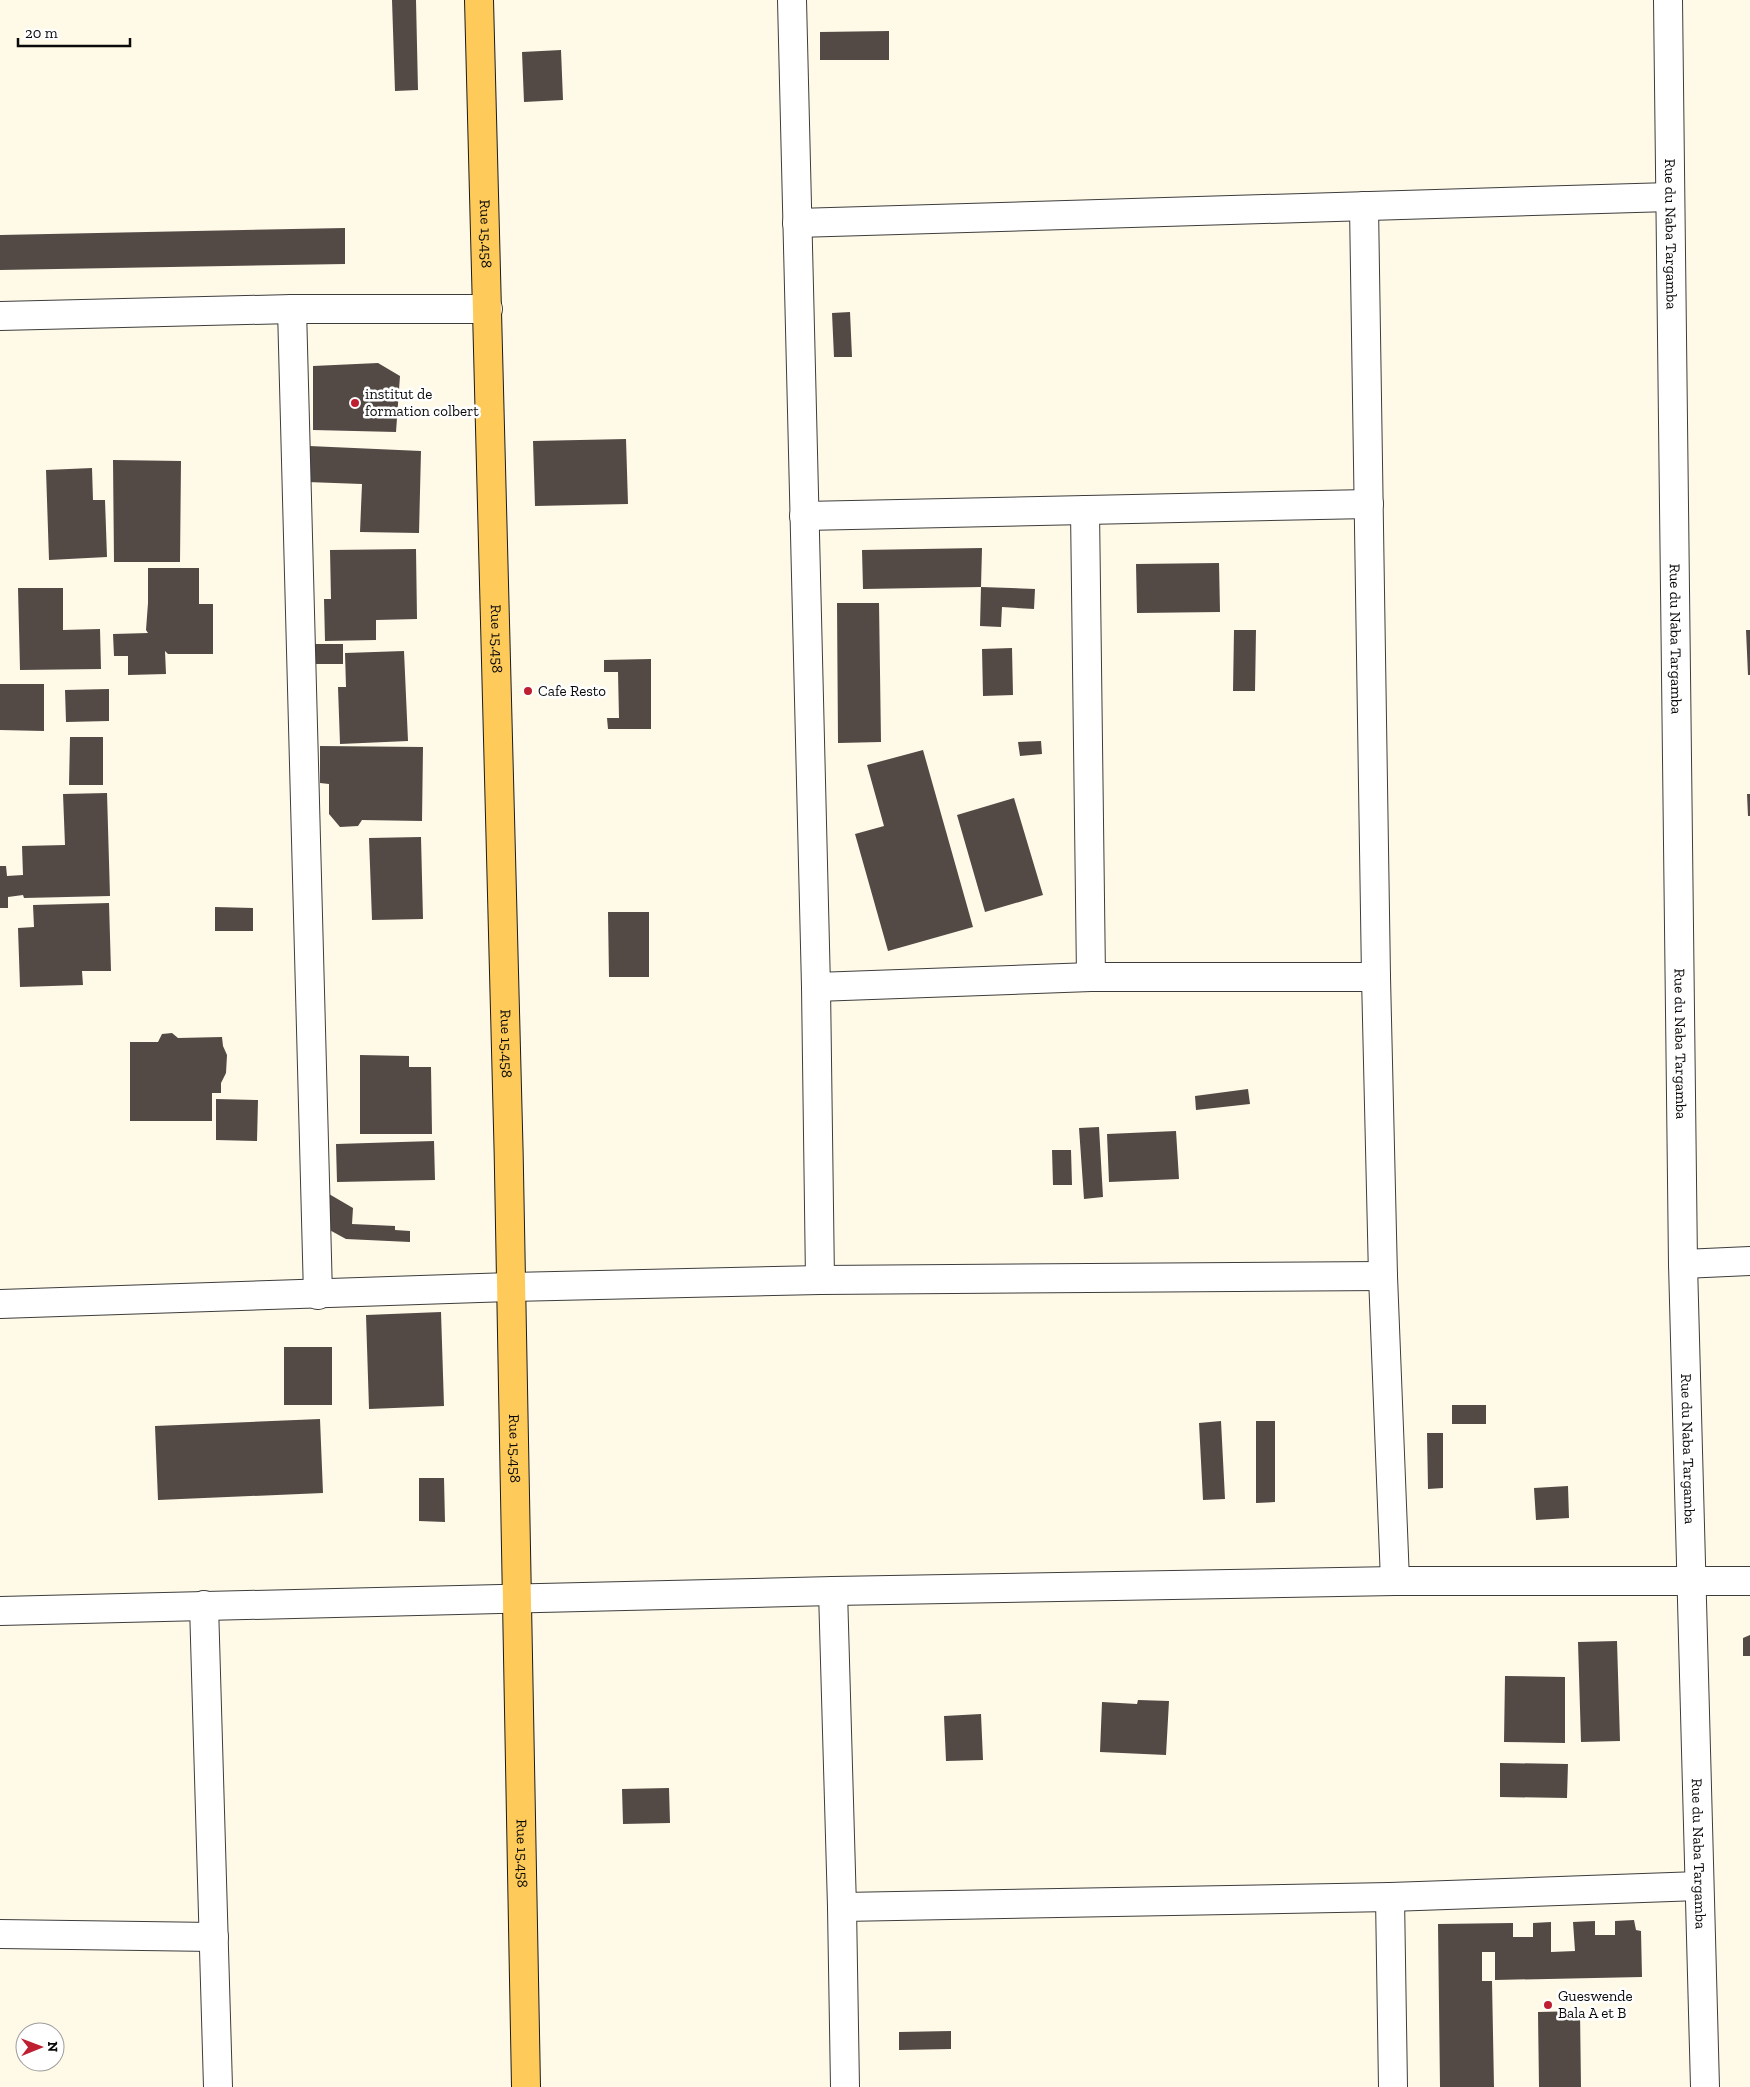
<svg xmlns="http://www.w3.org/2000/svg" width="1750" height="2087" font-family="'Zilla Slab',serif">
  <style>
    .building { fill: #534a46 }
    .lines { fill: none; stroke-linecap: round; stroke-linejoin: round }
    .minor-casing { stroke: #3d3d3d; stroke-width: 30 }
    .major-casing { stroke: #1b1b1b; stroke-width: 30 }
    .minor { stroke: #fff; stroke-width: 28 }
    .major { stroke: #feca59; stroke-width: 28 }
    .poi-dot { fill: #be1f31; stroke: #fff; stroke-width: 2 }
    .labels { text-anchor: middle; stroke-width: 5; stroke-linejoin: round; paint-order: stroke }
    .street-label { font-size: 15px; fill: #0a0a0a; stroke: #fff }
    .poi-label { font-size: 15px; fill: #0a0a0a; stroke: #fff; text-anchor: start }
  </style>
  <rect width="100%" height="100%" fill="#fff9e7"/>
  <path class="building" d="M392,0H416L418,90L395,91Z
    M889,31V60H820V32Z
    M561,50L563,100L524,102L522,52Z
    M345,228V264L0,270V235Z
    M850,312L852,357H834L832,313Z
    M378,363L400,376L396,432L313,430V366Z
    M626,439L628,504L535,506L533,441Z
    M309,446L421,451L419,533L360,532L362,484L307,482Z
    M113,460L181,461L180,562H114Z
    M92,468L93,500H105L107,557L49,560L46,470Z
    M982,548L981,587L863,589L862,550Z
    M416,549L417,619L376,620V640L325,641L324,599H331L330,550Z
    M1219,563L1220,612L1137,613L1136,564Z
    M148,568H199V604H213V654H168L165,651L166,674L128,675V656H114L113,634L148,633L146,630L148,603Z
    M981,587L1035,589L1034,609L1002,607L1001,627L980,626Z
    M18,588H63V630L100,629L101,669L20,670Z
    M837,603H879L881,742L838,743Z
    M1234,630H1256L1255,691H1233Z
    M1746,630H1750V675H1748Z
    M311,644H343V664H311Z
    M1012,648L1013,695L983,696L982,649Z
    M404,651L408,741L340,744L338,687H346L345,653Z
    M651,659V729H608L607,718H619L618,672H604V660Z
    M0,684H44V731L0,730Z
    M109,689V721L66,722L65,690Z
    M70,737H103V785H69Z
    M1041,741L1042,754L1020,756L1018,742Z
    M320,746L423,747L422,821L362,820L358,826L340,827L329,814V784L320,783Z
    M923,750L973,927L888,951L855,834L884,826L867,765Z
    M107,793L110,896L24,898L23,895L8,897V908H0V866H6L7,876L23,875L22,846L65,845L63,794Z
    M1747,794H1750V816H1748Z
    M1014,798L1043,895L985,912L957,815Z
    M421,837L423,919L372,920L369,838Z
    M109,903L111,971H82L83,985L20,987L18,928L34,927L33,905Z
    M215,907L253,908V931H215Z
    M608,912H649V977H609Z
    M172,1033L178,1038L222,1037L223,1046L227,1055L226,1073L221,1083V1093H212V1121H130V1042H158L162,1034Z
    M360,1055L409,1056V1067H431L432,1134H360Z
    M1248,1089L1250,1104L1196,1110L1195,1096Z
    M216,1099L258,1100L257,1141L216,1140Z
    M1099,1127L1103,1197L1084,1199L1079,1128Z
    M1176,1131L1179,1179L1109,1182L1107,1134Z
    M434,1141L435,1180L337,1182L336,1144Z
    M1052,1150H1071L1072,1185H1053Z
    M329,1194L353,1208L352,1224L395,1226V1230L410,1231V1242L346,1239L324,1227Z
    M441,1312L444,1406L369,1409L366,1315Z
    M284,1347H332V1405H284Z
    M1452,1405H1486V1424H1452Z
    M320,1419L323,1493L158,1500L155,1426Z
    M1221,1421L1225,1499L1203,1500L1199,1423Z
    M1256,1421H1275V1502L1256,1503Z
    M1427,1433H1443V1488L1428,1489Z
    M419,1478H444L445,1522L419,1521Z
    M1568,1486L1569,1518L1536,1520L1534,1488Z
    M1750,1635V1656H1743V1638Z
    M1617,1641L1620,1741L1581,1742L1578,1642Z
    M1505,1676L1565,1677V1743L1504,1742Z
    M1138,1700L1169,1701L1166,1755L1100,1752L1102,1702L1137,1704Z
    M981,1714L983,1760L946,1761L944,1716Z
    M1500,1763L1568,1764L1567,1798L1500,1797Z
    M669,1788L670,1823L623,1824L622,1789Z
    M1634,1920L1636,1930L1641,1931L1642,1977L1495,1980V1952H1482V1981H1492L1494,2087H1440L1438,1924L1513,1923V1937H1533V1923L1551,1922V1952L1575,1951L1573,1922L1595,1921V1935H1615V1921Z
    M1580,2011L1581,2087H1539L1538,2012Z
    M951,2031V2049L899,2050V2032Z"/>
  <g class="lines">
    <g class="minor-casing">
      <g id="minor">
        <path d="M792,0L816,987L820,1280"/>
        <path id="s1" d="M1668,0L1683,1264L1705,2087"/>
        <path d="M1364,206L1376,977L1383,1276L1395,1581"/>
        <path d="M797,223L1670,197"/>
        <path d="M292,309L318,1295"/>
        <path d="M0,316L292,309H488"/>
        <path d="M1085,510L1091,977"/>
        <path d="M804,516L1369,504"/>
        <path d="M816,987L1091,977H1376"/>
        <path d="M1683,1264L1750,1261"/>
        <path d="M0,1304L511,1287L820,1280L1383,1276"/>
        <path d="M833,1591L842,1907L845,2087"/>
        <path d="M204,1605L218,2087"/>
        <path d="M0,1611L833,1591L1395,1581H1750"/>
        <path d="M1390,1897L1393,2087"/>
        <path d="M842,1907L1390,1897L1699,1886"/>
        <path d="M0,1934L214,1937"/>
      </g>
    </g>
    <g class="major-casing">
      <g id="major">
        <path id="s2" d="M479,0C500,696 515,1391 526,2087"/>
      </g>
    </g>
    <use href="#minor" class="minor"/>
    <use href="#major" class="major"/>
  </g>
  <g class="poi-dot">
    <circle cx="355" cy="403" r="5"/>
    <circle cx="528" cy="691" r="5"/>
    <circle cx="1548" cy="2005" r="5"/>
  </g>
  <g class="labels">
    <g class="street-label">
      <text dy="5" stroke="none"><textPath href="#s2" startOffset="234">Rue 15.458</textPath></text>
      <text dy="5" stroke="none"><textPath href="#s1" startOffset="234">Rue du Naba Targamba</textPath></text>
      <text dy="5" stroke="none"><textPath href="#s2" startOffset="639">Rue 15.458</textPath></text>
      <text dy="5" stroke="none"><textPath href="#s1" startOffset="639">Rue du Naba Targamba</textPath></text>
      <text dy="5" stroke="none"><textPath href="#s2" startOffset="1044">Rue 15.458</textPath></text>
      <text dy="5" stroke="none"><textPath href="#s1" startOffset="1044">Rue du Naba Targamba</textPath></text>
      <text dy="5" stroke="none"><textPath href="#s2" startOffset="1449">Rue 15.458</textPath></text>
      <text dy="5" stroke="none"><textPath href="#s1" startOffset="1449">Rue du Naba Targamba</textPath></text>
      <text dy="5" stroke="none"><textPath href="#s2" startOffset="1854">Rue 15.458</textPath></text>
      <text dy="5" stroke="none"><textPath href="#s1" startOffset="1854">Rue du Naba Targamba</textPath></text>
    </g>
    <g class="poi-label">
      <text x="365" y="399">institut de<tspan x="365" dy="17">formation colbert</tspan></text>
      <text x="538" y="696">Cafe Resto</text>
      <text x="1558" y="2001">Gueswende<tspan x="1558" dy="17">Bala A et B</tspan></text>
    </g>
  </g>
  <g transform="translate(40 2047) rotate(89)"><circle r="24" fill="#ffffff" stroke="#9d9d9d"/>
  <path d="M0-4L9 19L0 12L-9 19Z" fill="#be1f31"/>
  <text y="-8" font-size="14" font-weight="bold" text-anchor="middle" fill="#0a0a0a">N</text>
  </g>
  <path d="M18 38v8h112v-8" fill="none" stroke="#0a0a0a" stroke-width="2.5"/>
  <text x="25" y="38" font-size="15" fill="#0a0a0a" stroke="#ffffff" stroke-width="4" paint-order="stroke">20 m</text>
</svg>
